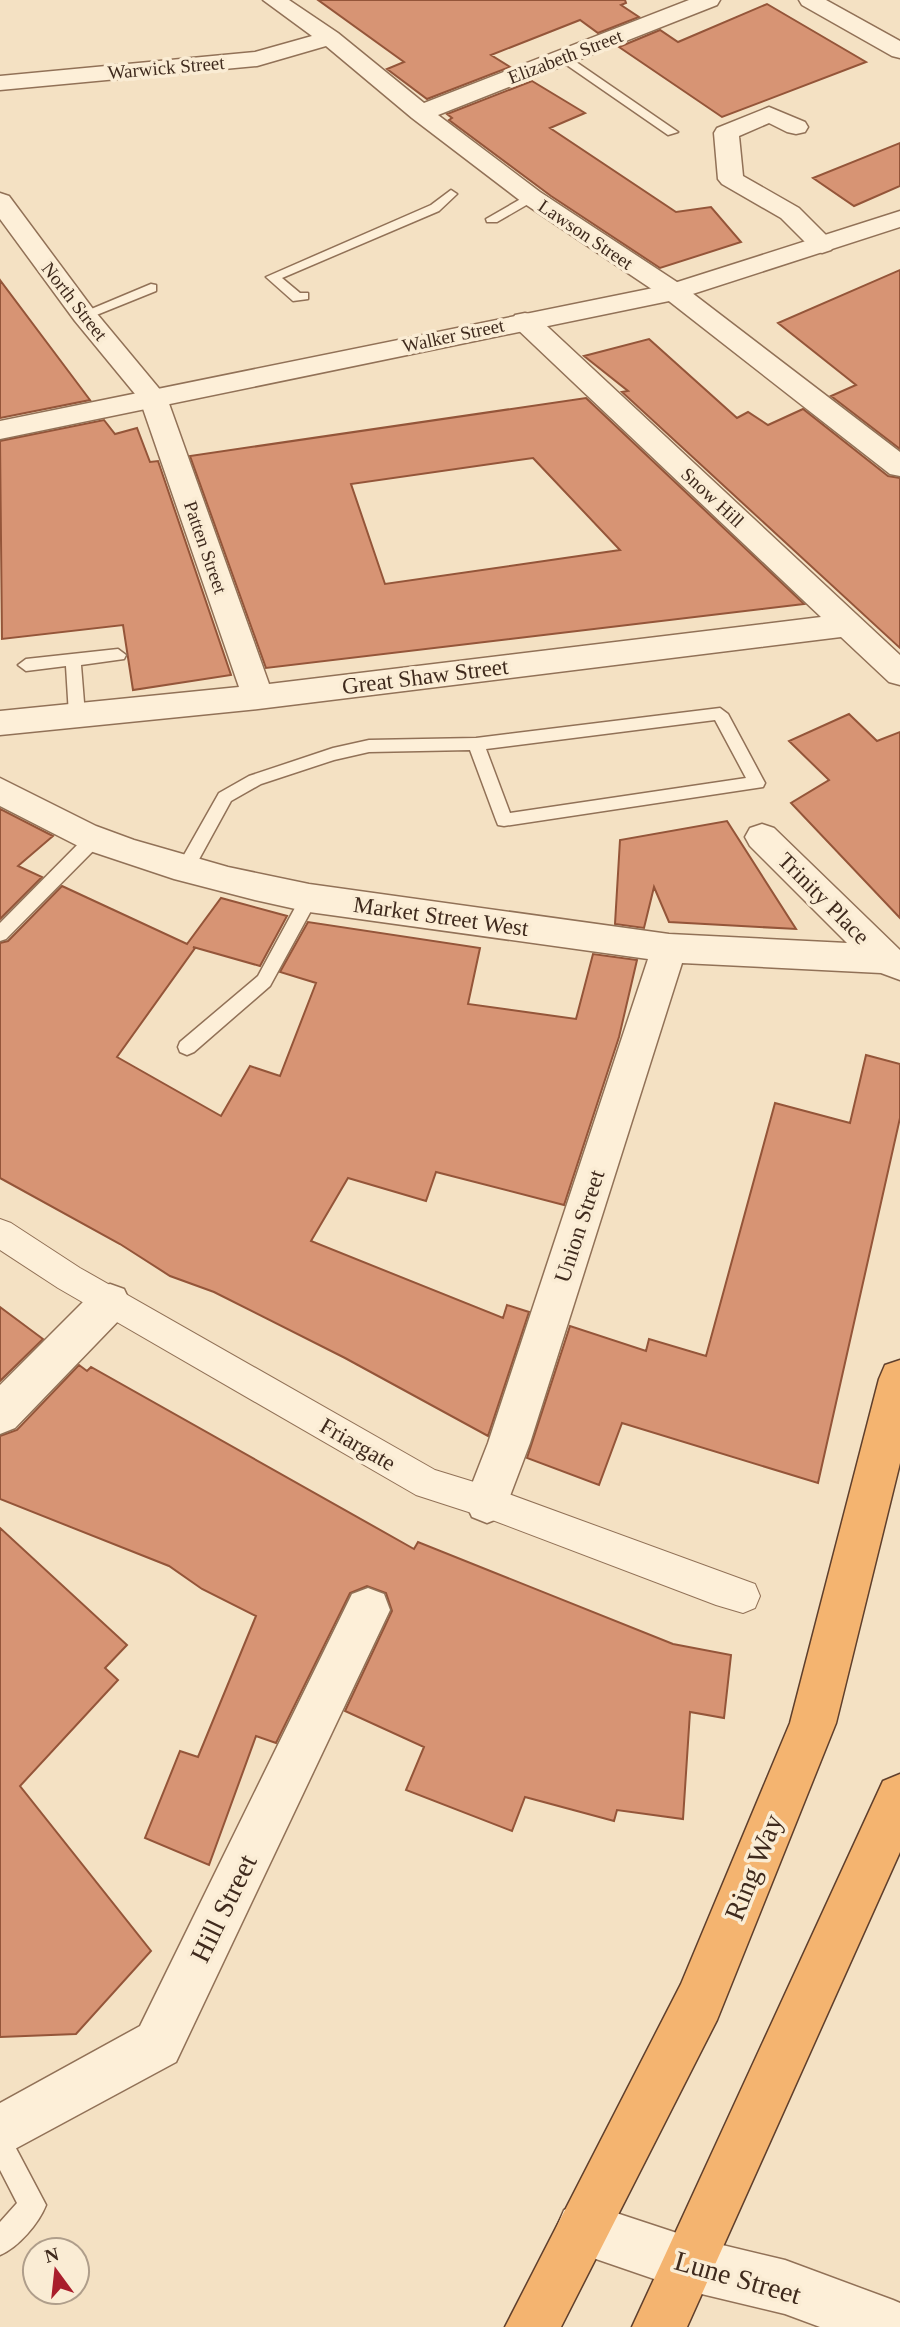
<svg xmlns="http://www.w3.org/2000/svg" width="900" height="2327" font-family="Georgia,serif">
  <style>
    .building { fill: #d79474; stroke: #945539; stroke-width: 2; fill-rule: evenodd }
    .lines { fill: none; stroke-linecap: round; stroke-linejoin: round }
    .service-casing { stroke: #917157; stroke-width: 3 }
    .pedestrian-casing { stroke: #917157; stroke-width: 2 }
    .minor-casing { stroke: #917157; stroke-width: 3 }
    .tertiary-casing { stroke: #917157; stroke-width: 3 }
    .trunk-casing { stroke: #5f3f2c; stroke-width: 3 }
    .service { fill: #fdefd8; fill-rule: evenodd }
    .pedestrian { fill: #fdefd8; fill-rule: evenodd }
    .minor { fill: #fdefd8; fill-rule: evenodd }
    .tertiary { fill: #fdefd8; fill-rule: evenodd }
    .trunk { fill: #f4b470; fill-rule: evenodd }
    .labels { text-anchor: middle; stroke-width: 7; stroke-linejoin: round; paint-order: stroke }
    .far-street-label { font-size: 19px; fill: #3f2a1d; stroke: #faecd4 }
    .street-label { font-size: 23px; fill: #3f2a1d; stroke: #faecd4 }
    .near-street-label { font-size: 28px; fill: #3f2a1d; stroke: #faecd4 }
  </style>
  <rect width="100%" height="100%" fill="#f4e1c3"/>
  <path class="building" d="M318,0H625L626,3L621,5L639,17L598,33L580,20L491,55L510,67L427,99L387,69L404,62Z
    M767,4L866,62L722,117L619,47L660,30L678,42Z
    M532,81L585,113L550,128L676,212L711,207L741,242L660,268L551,196L449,120L452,118L447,114Z
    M900,143V186L854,206L813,178Z
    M900,270V449L831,396L856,385L778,323Z
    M0,280L90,400L0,418Z
    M649,339L737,418L748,412L768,425L803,409L888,476L900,478V648L622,392L628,391L584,356Z
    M586,398L804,604L266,668L190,456ZM533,458L620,550L385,584L351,484Z
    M104,420L115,434L137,428L150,462L158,461L231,675L133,690L123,625L2,639L0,441Z
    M849,714L877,741L900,732V918L791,803L829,780L789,741Z
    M0,809L53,836L18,866L42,877L0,919Z
    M727,821L796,929L669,922L654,887L644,928L615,924L620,840Z
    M62,886L187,944L221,898L287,916L260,966L193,947L195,948L117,1057L221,1116L250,1066L280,1076L316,983L280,972L308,922L480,948L468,1004L576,1019L593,954L637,960L619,1037L564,1205L436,1172L426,1201L348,1178L311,1241L503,1318L507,1305L529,1312L488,1436L345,1358L214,1292L170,1276L120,1244L0,1178V943L8,941Z
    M866,1055L900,1064V1118L818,1483L622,1423L599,1485L527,1458L570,1326L646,1351L649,1339L706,1356L775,1103L850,1123Z
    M0,1307L43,1339L0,1381Z
    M79,1365L87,1371L91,1367L414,1549L418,1542L673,1644L731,1655L724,1718L690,1712L683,1819L617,1810L614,1821L525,1797L512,1831L406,1790L424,1747L345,1711L392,1611L386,1593L367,1586L350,1593L276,1743L256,1736L209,1865L145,1838L180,1751L198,1757L256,1616L202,1589L169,1566L0,1499V1436L17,1430Z
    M0,1528L127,1645L105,1668L118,1680L20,1786L151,1951L76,2034L0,2037Z"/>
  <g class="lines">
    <g class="service-casing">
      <path id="service" d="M558,55H566L678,132L668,135L558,59Z
        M451,190L457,194L439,211L282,278L300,293H308V299L293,301L266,277L431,205Z
        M531,193L537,197L535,200L497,222H487L486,219Z
        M151,284L156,285V291L89,318L84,319L77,315Z
        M118,649L126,655L124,659L81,665L85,715L77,721L69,715L66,666L26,671L18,665L26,659Z
        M720,708L728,714L765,783L763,787L504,826L498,825L496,820L470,750L369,752L334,760L261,784L231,801L191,874H179L176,869L219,793L249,776L333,748L369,740L476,738ZM715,720L746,778L510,813L486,749Z
        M94,832L100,834L103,839L100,844L6,939L0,941V923L88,834Z
        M309,891L315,893L318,898L270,986L194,1052L187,1055L180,1052L178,1047L180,1042L258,976L303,893Z
        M0,2131L9,2135L46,2205C39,2223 18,2248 0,2255V2222L17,2203L0,2170Z"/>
    </g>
    <g class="pedestrian-casing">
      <path id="pedestrian" d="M0,1219L11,1223L80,1268L435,1470L487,1486L755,1584L760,1596L755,1608L743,1613L716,1605L487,1518L416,1495L58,1288L0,1250Z"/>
    </g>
    <g class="minor-casing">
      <path id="minor" d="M263,0H289L338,33L424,103L689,0H720L717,5L438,115L540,192L683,286L900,452V476L890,474L665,298L522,202L412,118L326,46L257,66L0,90V76L255,52L312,36Z
        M799,0H826L900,41V58L892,56L802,5Z
        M769,107L805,122L808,127L805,132L796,134L787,132L769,123L739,136L743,176L799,208L831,240L835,245L831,250L822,253L813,250L781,218L722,184L718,179L714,133L717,128Z
        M0,193L9,196L93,309L167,398L269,684L821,617L515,327L512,321L515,315L525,313L535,315L900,655V685L889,682L841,637L258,709L0,735V711L239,687L140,400L75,321L0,219Z
        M0,778L96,826L134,840L228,867L309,884L669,934L847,943L750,846L745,837L750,828L762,824L774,828L900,950V980L881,973L682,963L530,1443L502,1517L487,1523L472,1517L465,1502L488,1443L648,959L309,912L255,900L174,879L84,849L0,806Z
        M110,1284L124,1289L130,1302L124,1315L15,1428L0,1434V1385L96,1289Z
        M368,1588L384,1594L390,1610L176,2062L0,2157V2103L140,2026L352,1594Z
        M583,2202L689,2237L785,2260L893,2300L900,2303V2327H820L785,2314L689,2291L564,2248L556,2229L564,2210Z"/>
    </g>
    <g class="tertiary-casing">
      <path id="tertiary" d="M900,211V227L674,300L0,439V421L668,285Z"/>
    </g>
    <g class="trunk-casing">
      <path id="trunk" d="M900,1360V1463L836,1723L717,2020L561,2327H505L681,1984L790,1723L879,1379L885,1365Z
        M900,1774V1852L687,2327H632L883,1781Z"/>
    </g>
    <use href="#service" class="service"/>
    <use href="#pedestrian" class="pedestrian"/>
    <use href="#minor" class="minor"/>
    <use href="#tertiary" class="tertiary"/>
    <use href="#trunk" class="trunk"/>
  </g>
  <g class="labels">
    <g class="far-street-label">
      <text transform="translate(565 56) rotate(-21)" y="7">Elizabeth Street</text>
      <text transform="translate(166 67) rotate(-5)" y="7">Warwick Street</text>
      <text transform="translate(586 234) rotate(34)" y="7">Lawson Street</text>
      <text transform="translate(75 301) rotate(52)" y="7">North Street</text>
      <text transform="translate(453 335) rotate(-12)" y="7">Walker Street</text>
      <text transform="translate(713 497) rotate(43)" y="7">Snow Hill</text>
      <text transform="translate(206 547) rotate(71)" y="7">Patten Street</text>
    </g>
    <g class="street-label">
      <text transform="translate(425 676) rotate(-7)" y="8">Great Shaw Street</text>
      <text transform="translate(824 898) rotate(45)" y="8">Trinity Place</text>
      <text transform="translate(441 916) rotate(8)" y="8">Market Street West</text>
      <text transform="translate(579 1226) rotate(-72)" y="8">Union Street</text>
      <text transform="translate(358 1444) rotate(30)" y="8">Friargate</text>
    </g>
    <g class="near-street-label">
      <text transform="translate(753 1867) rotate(-68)" y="10">Ring Way</text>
      <text transform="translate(223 1908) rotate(-64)" y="10">Hill Street</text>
      <text transform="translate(738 2277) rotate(16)" y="10">Lune Street</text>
    </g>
  </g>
  <g transform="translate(56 2271) rotate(345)"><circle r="33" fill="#faecd4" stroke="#af9e8b" stroke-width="2"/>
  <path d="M0-5L12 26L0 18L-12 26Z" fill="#a91e2c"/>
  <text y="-10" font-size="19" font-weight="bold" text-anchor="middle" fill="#3f2a1d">N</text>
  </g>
</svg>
